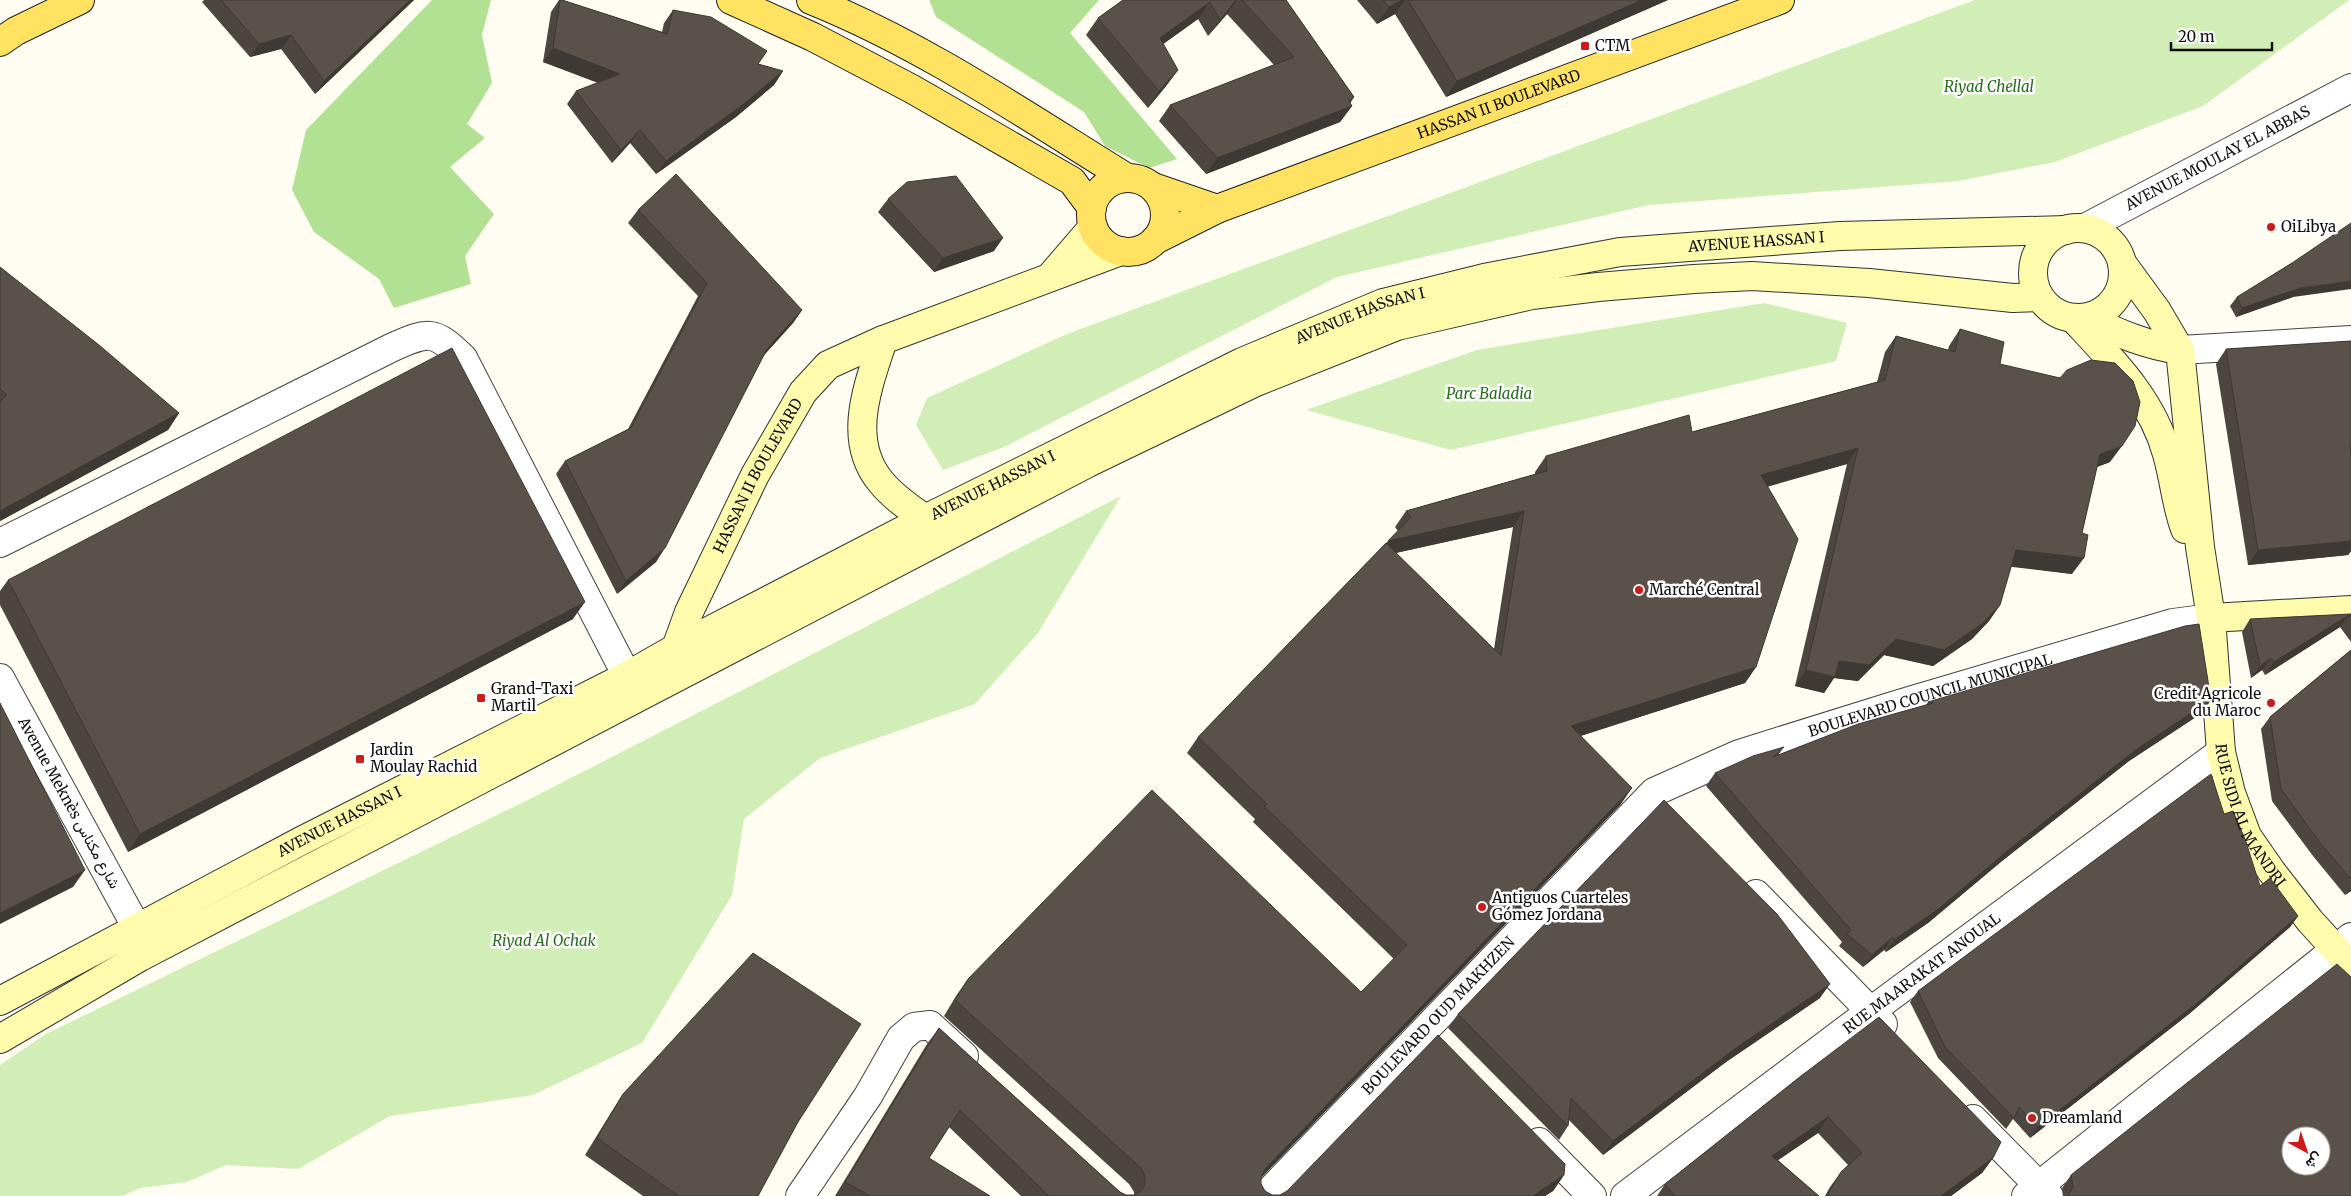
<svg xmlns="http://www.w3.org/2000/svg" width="2351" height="1196" font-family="Merriweather,Vazirmatn,serif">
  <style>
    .green { fill: #d0eeb6 }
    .forest { fill: #b2e194 }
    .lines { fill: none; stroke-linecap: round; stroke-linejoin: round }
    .street-casing { stroke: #424242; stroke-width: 30 }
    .secondary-casing { stroke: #313131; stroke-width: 30 }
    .primary-casing { stroke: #202020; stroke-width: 30 }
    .street { stroke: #fff; stroke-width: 28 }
    .secondary { stroke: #fffbac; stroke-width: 28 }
    .primary { stroke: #ffe261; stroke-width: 28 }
    .wall { fill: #4d4640; fill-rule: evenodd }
    .shaded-wall { fill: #3e3934 }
    .building { fill: #59514a; stroke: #3e3934; fill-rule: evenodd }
    .poi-dot { fill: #ce1a18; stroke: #fff; stroke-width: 2 }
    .labels { text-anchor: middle; stroke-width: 5; stroke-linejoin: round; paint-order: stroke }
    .poi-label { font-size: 15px; fill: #0f0f0f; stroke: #fff; text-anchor: start }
    .park-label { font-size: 15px; font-style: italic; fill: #256e18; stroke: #fff }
    .street-label { font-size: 15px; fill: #0f0f0f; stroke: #fff }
  </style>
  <rect width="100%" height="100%" fill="#fffdf1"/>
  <path class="green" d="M1975,0H2349L2203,106L2055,162L1958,181L1649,205L1337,277L1004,447L943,470L916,425L927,398L1067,334Z
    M1764,303L1847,323L1836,361L1451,450L1306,410L1477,350Z
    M1121,496L1038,633L975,704L820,758L744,819L732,895L642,1043L533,1095L390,1116L298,1169L226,1165L187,1182L140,1188L122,1196H0V1065L46,1034L524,802Z"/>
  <path class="forest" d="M432,0H491L482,35L492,83L467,124L485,138L450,167L494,214L465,256L471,284L394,308L379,279L314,232L292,190L306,130Z
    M929,0H1099L1070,33L1177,159L1149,168L1105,146L1084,112L936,17Z"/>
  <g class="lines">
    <g class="street-casing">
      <g id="street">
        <path id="s1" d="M2085,228L2351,88"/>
        <path d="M2180,350L2351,340"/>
        <path d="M0,543L393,347C429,331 434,330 463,358L627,676"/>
        <path d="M0,678L137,928"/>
        <path d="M1756,894L1883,1024"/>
        <path d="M1973,1119L2049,1196"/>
        <path d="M1539,1142L1592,1196"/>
        <path d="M800,1196L868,1096L901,1038L914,1027L930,1025L964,1056"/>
        <path id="s2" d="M1265,1196L1654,792L1739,754L1899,704L2173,623L2211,618"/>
        <path id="s3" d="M1625,1196L1871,1011L2221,752"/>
        <path d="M2026,1196L2351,937"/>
      </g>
    </g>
    <g class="secondary-casing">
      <g id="secondary">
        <circle cx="2078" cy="273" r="45"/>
        <path id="s4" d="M2122,263L2157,311L2180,350L2200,547L2211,618L2221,752L2231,793L2247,836L2272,872L2310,921L2351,966"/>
        <path d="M1050,277L1093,227"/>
        <path d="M2088,318C2119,334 2146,345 2180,350"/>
        <path d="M2074,319C2112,360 2152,399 2167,454C2174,478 2176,505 2185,529"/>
        <path d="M883,340C868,386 846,440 881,482C893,497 910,508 925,519"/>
        <path d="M2211,618L2351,610"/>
        <path id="s5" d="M676,648L689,612L755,475L803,392L828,365L883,340L1121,251"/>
        <path id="s6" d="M0,1001L301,841L627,676L676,648L925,519L1242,362L1383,303L1484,278L1620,252L1840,236L2066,230"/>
        <path d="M0,1039L140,957L1088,463L1256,382L1397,326L1532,295L1598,287L1694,279L1752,276L1869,283L2013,298L2039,297"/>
      </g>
    </g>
    <g class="primary-casing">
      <g id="primary">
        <path d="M731,0L813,37L912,89L1072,181L1092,208"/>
        <path d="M811,0C923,45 1025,115 1127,178"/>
        <path d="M0,42L16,31L80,0"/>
        <circle cx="1128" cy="215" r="37"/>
        <path d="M1153,187L1217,209"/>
        <path id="s7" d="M1155,240L1217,209L1780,0"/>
      </g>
    </g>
    <use href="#street" class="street"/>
    <use href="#secondary" class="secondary"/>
    <use href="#primary" class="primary"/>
  </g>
  <path class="wall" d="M204,0H414L315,94L281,49L250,57L202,2Z
    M559,0H562L662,32L664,23L673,10L758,64L783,71L774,85L736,117L656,174L630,143L612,163L567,104L576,91L598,83L543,62L551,12Z
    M1123,0H1286L1354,97L1350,103L1352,106L1340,122L1206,174L1159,121L1170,105L1274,65L1227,14L1208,36L1198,19L1163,44L1178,70L1166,86L1148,108L1086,35L1098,18Z
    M1357,0H1668L1446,97L1395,14L1377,24Z
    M888,199L994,251L934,272L878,212Z
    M638,210L802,310L793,323L764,355L656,562L617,594L556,474L565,461L628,429L698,296L628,223Z
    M2292,263L2293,297L2236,317L2230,306L2237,297Z
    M0,267L179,413L168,430L0,521Z
    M1960,329L2000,364L2110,462L2097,467L2072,574L2011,566L2000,605L1989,621L1972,639L1933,666L1884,655L1858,681L1834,678L1824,693L1795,686L1847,464L1767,487L1756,667L1745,683L1580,736L1621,804L1261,1178V1184L1265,1191L1272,1195H1280L1564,1175L1553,1191L1545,1196H1021L949,1127L929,1158L990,1196H835L927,1044L939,1028L1120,1192L1126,1195H1134V1192L1129,1184L944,1016L956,996L968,979L1361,992L1394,959L1294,862L1253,822L1255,819L1187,753L1198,737L1398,531L1395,527L1406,511L1535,474V472L1546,456L1692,432L1877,382L1885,352L1896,336L1948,350L1949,346ZM1513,527L1494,649L1396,553Z
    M2351,341V551L2348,555L2248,565L2216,364L2226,349Z
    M8,580L573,619L128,852L0,605V591Z
    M2351,614V642L2340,627L2265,675L2262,670L2251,678L2242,632L2250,619Z
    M2351,650V891L2345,895L2313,856L2272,801L2261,729L2270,717Z
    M1928,702L2202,713L2129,761L2002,861L1928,923L1886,952L1884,950L1863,967L1839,946L1842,942L1706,786L1715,773L1778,755L1926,705Z
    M2260,886L2298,916L2290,927L2189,1014L2030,1138L2013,1119L2006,1129L1938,1058L1910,1002L1918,991Z
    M1820,998L1726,1062L1603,1155L1569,1120L1568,1126L1559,1140L1448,1028L1458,1014Z
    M1801,1076L1993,1158L1982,1173L1951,1196H1825L1830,1187L1841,1172L1848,1165L1818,1133L1778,1160L1819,1196H1657L1665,1184Z
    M623,1094L798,1122L758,1196H643L585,1155L612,1111Z
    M2071,1175L2351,1196H2063L2062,1188Z"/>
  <path class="shaded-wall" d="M410,0H414L315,94L324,81Z
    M1237,0L1227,14L1208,36L1220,20Z
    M1402,0H1405L1395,14L1377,24L1389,7Z
    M1642,0H1668L1446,97L1457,81Z
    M1210,2L1198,19L1148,55L1160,38Z
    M291,35L281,49L250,57L259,44Z
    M553,48L620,74L610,87L543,62Z
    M1178,70L1166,86L1148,108L1159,91Z
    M783,71L774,85L736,117L656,174L666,161Z
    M1354,97L1347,108L1352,106L1340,122L1206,174L1217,158L1349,101Z
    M640,130L630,143L612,163L621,150Z
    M1003,238L994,251L934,272L943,258Z
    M2351,281V289L2293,297L2236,317L2242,308L2300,288Z
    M802,310L793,323L758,362L767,349Z
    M179,413L168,430L0,521V511Z
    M2122,446L2110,462L2089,470L2100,454Z
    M1858,448L1847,464L1749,491L1761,475Z
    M1524,511L1513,527L1377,557L1388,541Z
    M2351,541V551L2348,555L2248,565L2258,550Z
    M665,548L656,562L617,594L626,581Z
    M2016,550L2084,558L2072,574L2004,566Z
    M585,602L573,619L128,852L140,834Z
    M2000,605L1989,621L1972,639L1933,666L1884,655L1858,681L1834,678L1824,693L1795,686L1806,670L1839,661L1896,639Z
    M2349,615L2340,627L2265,675L2274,662Z
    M2271,658L2262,670L2251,678L2260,666Z
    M1756,667L1745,683L1559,743L1571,726Z
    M2211,700L2202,713L2129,761L2002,861L1928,923L1886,952L1894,940L2137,749Z
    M1784,747L1775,759L1773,757Z
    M1632,788L1621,804L1254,1185L1265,1169Z
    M85,870L73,887L0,924V913Z
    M2351,887V891L2345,895Z
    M2298,916L2290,927L2189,1014L2030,1138L2038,1127Z
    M1893,937L1884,950L1863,967L1872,955Z
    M1830,984L1820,998L1726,1062L1603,1155L1613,1141L1736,1048Z
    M1828,1117L1818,1133L1762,1171L1772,1156Z
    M1993,1158L1982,1173L1951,1196H1941Z
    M1564,1175L1553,1191L1545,1196H1533Z"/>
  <path class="building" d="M221,0H410L324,81L291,35L259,44Z
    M560,0H562L667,34L673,10L711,17L767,51L758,64L783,71L745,103L666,161L640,130L621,150L576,91L620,74L553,48Z
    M1123,0H1236L1220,20L1210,2L1160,38L1178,70L1159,91L1098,18Z
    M1242,0H1286L1354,97L1349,101L1352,106L1217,158L1170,105L1294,57Z
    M1383,0H1402L1389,7Z
    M1408,0H1642L1457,81Z
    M676,174L802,310L767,349L665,548L626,581L565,461L631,428L707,283L638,210Z
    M956,176L1003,238L943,258L888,199L907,182Z
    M2351,223V281L2300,288L2242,308L2237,297L2292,263Z
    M0,267L99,345L179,413L0,511V401L7,395L0,389Z
    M1960,329L2004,342L2000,364L2060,378L2067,370L2091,360L2115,363L2133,381L2140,402L2135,426L2122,446L2100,454L2082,533L2088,535L2084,558L2016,550L2000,605L1983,623L1944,650L1896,639L1869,665L1839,661L1835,677L1806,670L1858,448L1761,475L1798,539L1756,667L1571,726L1632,788L1265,1169L1261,1177V1184L1265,1191L1272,1195H1280L1287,1191L1438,1035L1565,1164L1564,1175L1533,1196H1049L960,1110L929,1158L990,1196H870L845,1182L939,1028L1120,1192L1126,1195H1135L1142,1190L1145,1184V1176L1141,1168L955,1000L968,979L1152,790L1361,992L1407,945L1305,846L1264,806L1267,804L1198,737L1386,543L1501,656L1524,511L1388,541L1411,517L1406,511L1547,471L1546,456L1689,415L1692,432L1885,380L1896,336L1955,352Z
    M2351,341V444H2350L2351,453V541L2258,550L2226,349Z
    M452,348L585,602L140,834L8,580Z
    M2351,614V617L2349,615L2274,662L2271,658L2260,666L2250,619Z
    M2199,624L2211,700L2137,749L2011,848L1937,910L1894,940L1893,937L1872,955L1847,934L1851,930L1715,773L1753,756L1784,747L1773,757L1858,724L1933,703L1928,702L2185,626Z
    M2351,650V879L2321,844L2281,789L2270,717Z
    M0,703L85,870L0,913Z
    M2211,774L2224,814L2233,811L2245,839L2260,886L2270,878L2298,916L2197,1003L2038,1127L2019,1107L2014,1118L1945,1047L1918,991Z
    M1664,800L1777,914L1830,984L1736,1048L1613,1141L1571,1098L1568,1126L1458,1014Z
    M753,953L861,1024L798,1122L758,1196H679L597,1138L623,1094Z
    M2337,964L2351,977V1196H2066L2068,1195L2073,1187L2071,1175ZM2291,1136H2321V1166H2291Z
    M1879,1017L2001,1142L1993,1158L1941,1196H1827L1841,1172L1862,1153L1828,1117L1772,1156L1819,1196H1675L1665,1184L1801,1076Z"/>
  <g class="poi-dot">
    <rect x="1580" y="41" width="10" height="10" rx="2.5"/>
    <circle cx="2271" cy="227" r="5"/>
    <circle cx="1639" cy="590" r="5"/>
    <rect x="476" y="693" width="10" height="10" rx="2.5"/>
    <circle cx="2271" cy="703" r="5"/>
    <rect x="355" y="754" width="10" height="10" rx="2.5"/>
    <circle cx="1482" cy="907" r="5"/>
    <circle cx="2032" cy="1118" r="5"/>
  </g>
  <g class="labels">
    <g class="poi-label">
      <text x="1595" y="51">CTM</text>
      <text x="2281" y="232">OiLibya</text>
      <text x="1649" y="595">Marché Central</text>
      <text x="491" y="694">Grand-Taxi<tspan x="491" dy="17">Martil</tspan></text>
      <text x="2261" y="699" text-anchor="end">Credit Agricole<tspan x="2261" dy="17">du Maroc</tspan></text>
      <text x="370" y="755">Jardin<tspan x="370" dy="17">Moulay Rachid</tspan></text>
      <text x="1492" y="903">Antiguos Cuarteles<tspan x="1492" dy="17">Gómez Jordana</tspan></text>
      <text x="2042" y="1123">Dreamland</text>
    </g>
    <g class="park-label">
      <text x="1989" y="92">Riyad Chellal</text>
      <text x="1489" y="399">Parc Baladia</text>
      <text x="544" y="946">Riyad Al Ochak</text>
    </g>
    <g class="street-label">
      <text dy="5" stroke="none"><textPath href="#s7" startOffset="370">HASSAN II BOULEVARD</textPath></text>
      <text dy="5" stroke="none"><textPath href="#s1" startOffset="150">AVENUE MOULAY EL ABBAS</textPath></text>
      <text dy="5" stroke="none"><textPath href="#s6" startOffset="1929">AVENUE HASSAN I</textPath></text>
      <text dy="5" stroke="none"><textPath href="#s6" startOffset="1524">AVENUE HASSAN I</textPath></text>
      <text dy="5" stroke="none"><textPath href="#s5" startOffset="191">HASSAN II BOULEVARD</textPath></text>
      <text dy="5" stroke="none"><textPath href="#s6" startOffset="1119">AVENUE HASSAN I</textPath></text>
      <text dy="5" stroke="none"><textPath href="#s2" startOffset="854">BOULEVARD COUNCIL MUNICIPAL</textPath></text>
      <text transform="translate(69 803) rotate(61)" y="5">Avenue Meknès شارع مكناس</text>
      <text dy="5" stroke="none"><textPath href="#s4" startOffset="579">RUE SIDI AL MANDRI</textPath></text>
      <text dy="5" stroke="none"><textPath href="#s6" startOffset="384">AVENUE HASSAN I</textPath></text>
      <text dy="5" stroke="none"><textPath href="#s3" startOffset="371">RUE MAARAKAT ANOUAL</textPath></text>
      <text dy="5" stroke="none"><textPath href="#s2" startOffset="250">BOULEVARD OUD MAKHZEN</textPath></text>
    </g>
  </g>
  <g transform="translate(2306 1151) rotate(140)"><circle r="24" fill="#ffffff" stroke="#9f9f9f"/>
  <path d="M0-4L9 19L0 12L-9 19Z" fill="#ce1a18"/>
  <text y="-8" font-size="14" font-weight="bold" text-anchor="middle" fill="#0f0f0f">ش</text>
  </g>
  <path d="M2171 42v8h101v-8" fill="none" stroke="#0f0f0f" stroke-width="2.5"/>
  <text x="2178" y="42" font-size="15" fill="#0f0f0f" stroke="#ffffff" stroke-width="4" paint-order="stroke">20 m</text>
</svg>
